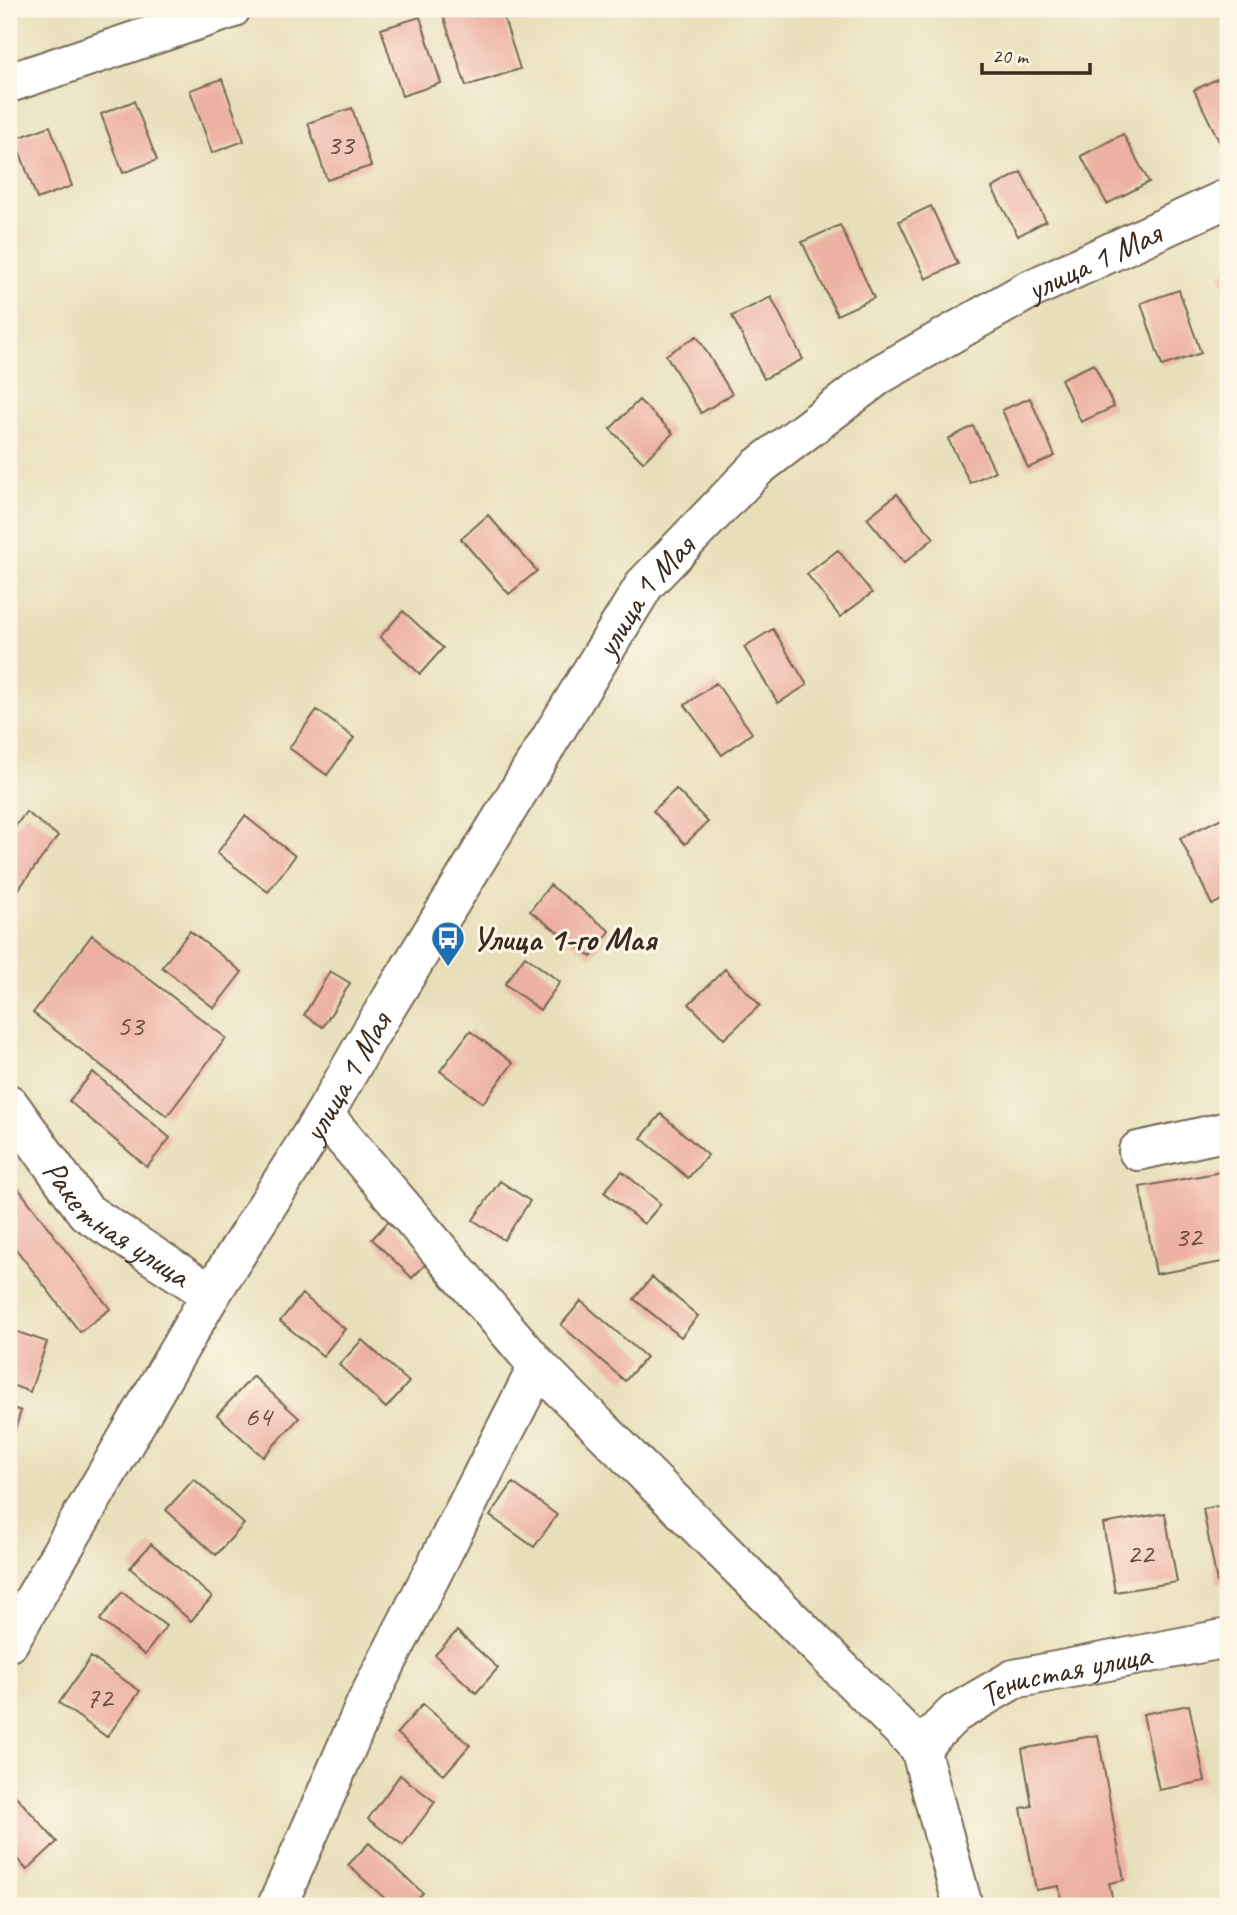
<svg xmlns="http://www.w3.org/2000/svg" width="1237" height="1915" font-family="Caveat,sans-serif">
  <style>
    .building { fill: #edb1a3 }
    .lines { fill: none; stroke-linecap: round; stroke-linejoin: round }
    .street-casing { stroke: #776954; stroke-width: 42 }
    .secondary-casing { stroke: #776954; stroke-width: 42 }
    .street { stroke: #fff; stroke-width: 38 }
    .secondary { stroke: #fff; stroke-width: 38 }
    .labels { text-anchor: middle; stroke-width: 6; stroke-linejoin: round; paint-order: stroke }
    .number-label { font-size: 30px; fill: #684c3f }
    .street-label { font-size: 33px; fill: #3b2a1e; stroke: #fcf5e5 }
    .poi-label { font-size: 33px; font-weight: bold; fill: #3b2a1e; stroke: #fcf5e5; text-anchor: start }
  </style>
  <rect width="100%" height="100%" fill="#fcf5e5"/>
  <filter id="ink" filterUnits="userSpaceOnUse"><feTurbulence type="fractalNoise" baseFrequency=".0143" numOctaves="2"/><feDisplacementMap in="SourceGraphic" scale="14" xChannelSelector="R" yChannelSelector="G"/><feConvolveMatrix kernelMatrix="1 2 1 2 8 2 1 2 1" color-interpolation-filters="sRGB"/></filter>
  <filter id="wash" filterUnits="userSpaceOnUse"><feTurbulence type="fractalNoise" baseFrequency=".00686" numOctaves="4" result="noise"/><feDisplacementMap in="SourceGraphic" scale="28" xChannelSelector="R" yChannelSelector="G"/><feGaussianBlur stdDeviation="1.57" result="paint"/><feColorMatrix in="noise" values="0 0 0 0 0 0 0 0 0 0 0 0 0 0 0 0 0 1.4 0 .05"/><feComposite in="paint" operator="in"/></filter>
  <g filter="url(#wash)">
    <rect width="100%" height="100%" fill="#e7dfb9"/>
    <g id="blocks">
      <path class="building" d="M441,9H501L520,69L466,86Z
        M420,17L441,83L402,96L381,29Z
        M1219,78L1228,96V139L1220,143L1194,90Z
        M222,79L244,141L212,153L190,90Z
        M134,101L157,160L123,173L101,114Z
        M352,108L371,166L327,180L308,123Z
        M50,126L72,186L37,199L15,139Z
        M1123,134L1149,182L1107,204L1081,156Z
        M1021,172L1046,221L1018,236L992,188Z
        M931,206L958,264L926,279L899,221Z
        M840,225L874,298L837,315L802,242Z
        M1228,270V299L1220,273Z
        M1179,290L1201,353L1162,366L1141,303Z
        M771,297L803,359L764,379L732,316Z
        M697,336L732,394L701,413L666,355Z
        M1094,364L1114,407L1081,422L1061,379Z
        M1030,398L1055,456L1028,468L1002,410Z
        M639,400L673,433L643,462L610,429Z
        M973,426L995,471L970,483L948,439Z
        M897,494L934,538L904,563L867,518Z
        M488,515L537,571L509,594L461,539Z
        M838,550L872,593L840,617L807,574Z
        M403,611L443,648L420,674L380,637Z
        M773,629L807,685L778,703L744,647Z
        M716,683L752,733L722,755L685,705Z
        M317,710L354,738L327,775L289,748Z
        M676,789L708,822L685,844L653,811Z
        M26,812L58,836L18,890L9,883V835Z
        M1228,815V897L1212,905L1180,838Z
        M245,816L295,856L268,892L217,853Z
        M550,885L610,931L591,957L530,911Z
        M190,931L242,972L214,1008L162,967Z
        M92,935L226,1038L167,1116L33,1013Z
        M525,956L560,982L540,1010L505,984Z
        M725,969L760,1005L724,1039L689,1004Z
        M330,971L350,983L323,1027L304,1015Z
        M470,1031L513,1063L483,1103L440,1071Z
        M93,1072L170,1138L147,1167L69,1101Z
        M661,1114L708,1155L688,1178L641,1138Z
        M622,1171L661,1204L644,1224L604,1192Z
        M1221,1172L1228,1210V1261L1156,1274L1140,1187Z
        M9,1176L110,1309L80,1332L9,1240Z
        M500,1181L530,1201L504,1240L473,1220Z
        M388,1222L429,1261L412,1278L372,1239Z
        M652,1277L698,1316L681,1337L634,1299Z
        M302,1294L345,1329L323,1356L280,1321Z
        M581,1301L646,1357L625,1381L561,1325Z
        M9,1329L47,1342L30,1392L9,1384Z
        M362,1340L409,1382L386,1408L339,1365Z
        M253,1376L299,1418L263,1457L217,1415Z
        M9,1407L21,1411L9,1447Z
        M194,1479L244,1524L216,1555L166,1510Z
        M513,1483L557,1515L534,1547L490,1516Z
        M1228,1504V1581L1217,1583L1203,1509Z
        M1165,1513L1177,1582L1115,1592L1103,1524Z
        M151,1544L212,1597L191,1621L130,1568Z
        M122,1592L166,1626L145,1655L100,1620Z
        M457,1631L498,1668L476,1693L435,1655Z
        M91,1657L140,1691L107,1737L59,1703Z
        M423,1704L470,1745L444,1775L397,1733Z
        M1189,1705L1205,1781L1159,1790L1143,1714Z
        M1098,1735L1124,1880L1109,1883L1114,1906H1062L1059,1886L1036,1890L1021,1808L1032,1806L1022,1749Z
        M400,1775L435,1802L403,1845L368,1819Z
        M14,1794L57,1842L27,1870L9,1850V1799Z
        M369,1843L423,1893L411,1906H393L348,1865Z"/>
    </g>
  </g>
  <g filter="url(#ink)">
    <use href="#blocks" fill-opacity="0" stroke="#776954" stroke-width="2"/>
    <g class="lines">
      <g class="street-casing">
        <g id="street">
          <path d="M9,83L231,9"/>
          <path d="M324,1115L538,1366L920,1748L963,1906"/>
          <path d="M1138,1151L1228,1131"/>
          <path id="s1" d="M211,1294L324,1115L370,1034L645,584L758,467L879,375L1025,292L1228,198"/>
          <path id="s2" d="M920,1748L954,1714L1014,1679L1228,1638"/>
          <path d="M277,1906L367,1701L538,1366"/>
        </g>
      </g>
      <g class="secondary-casing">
        <g id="secondary">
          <path id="s3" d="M9,1104L86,1212L211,1294L9,1642"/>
        </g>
      </g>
      <use href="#street" class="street"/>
      <use href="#secondary" class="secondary"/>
    </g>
  </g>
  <defs>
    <g id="bus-pin" transform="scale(1.75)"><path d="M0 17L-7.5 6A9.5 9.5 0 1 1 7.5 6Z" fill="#1f6fb2" stroke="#fcf5e5"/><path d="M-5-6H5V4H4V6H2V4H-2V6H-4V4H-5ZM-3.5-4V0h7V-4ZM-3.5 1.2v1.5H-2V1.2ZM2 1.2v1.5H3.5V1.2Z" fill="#fff"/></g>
  </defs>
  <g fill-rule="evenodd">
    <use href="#bus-pin" x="448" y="938"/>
  </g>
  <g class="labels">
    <g class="number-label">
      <text x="340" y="154">33</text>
      <text x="130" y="1035">53</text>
      <text x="1188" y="1246">32</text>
      <text x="258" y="1426">64</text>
      <text x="1140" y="1563">22</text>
      <text x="99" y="1707">72</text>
    </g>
    <g class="street-label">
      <text dy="12" stroke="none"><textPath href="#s1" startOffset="1390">улица 1 Мая</textPath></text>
      <text dy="12" stroke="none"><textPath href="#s1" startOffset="822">улица 1 Мая</textPath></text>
      <text dy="12" stroke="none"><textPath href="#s1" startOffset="256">улица 1 Мая</textPath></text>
      <text dy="12" stroke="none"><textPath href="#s3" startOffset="163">Ракетная улица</textPath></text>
      <text dy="12" stroke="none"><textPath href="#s2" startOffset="168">Тенистая улица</textPath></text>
    </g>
    <g class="poi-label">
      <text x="472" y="950">Улица 1-го Мая</text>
    </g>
  </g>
  <rect width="1237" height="1915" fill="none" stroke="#fcf5e5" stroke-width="35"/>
  <path d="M982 63v10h108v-10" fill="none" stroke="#3b2a1e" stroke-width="3.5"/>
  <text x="992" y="63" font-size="21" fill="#3b2a1e" stroke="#fcf5e5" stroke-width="5" paint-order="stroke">20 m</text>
</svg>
